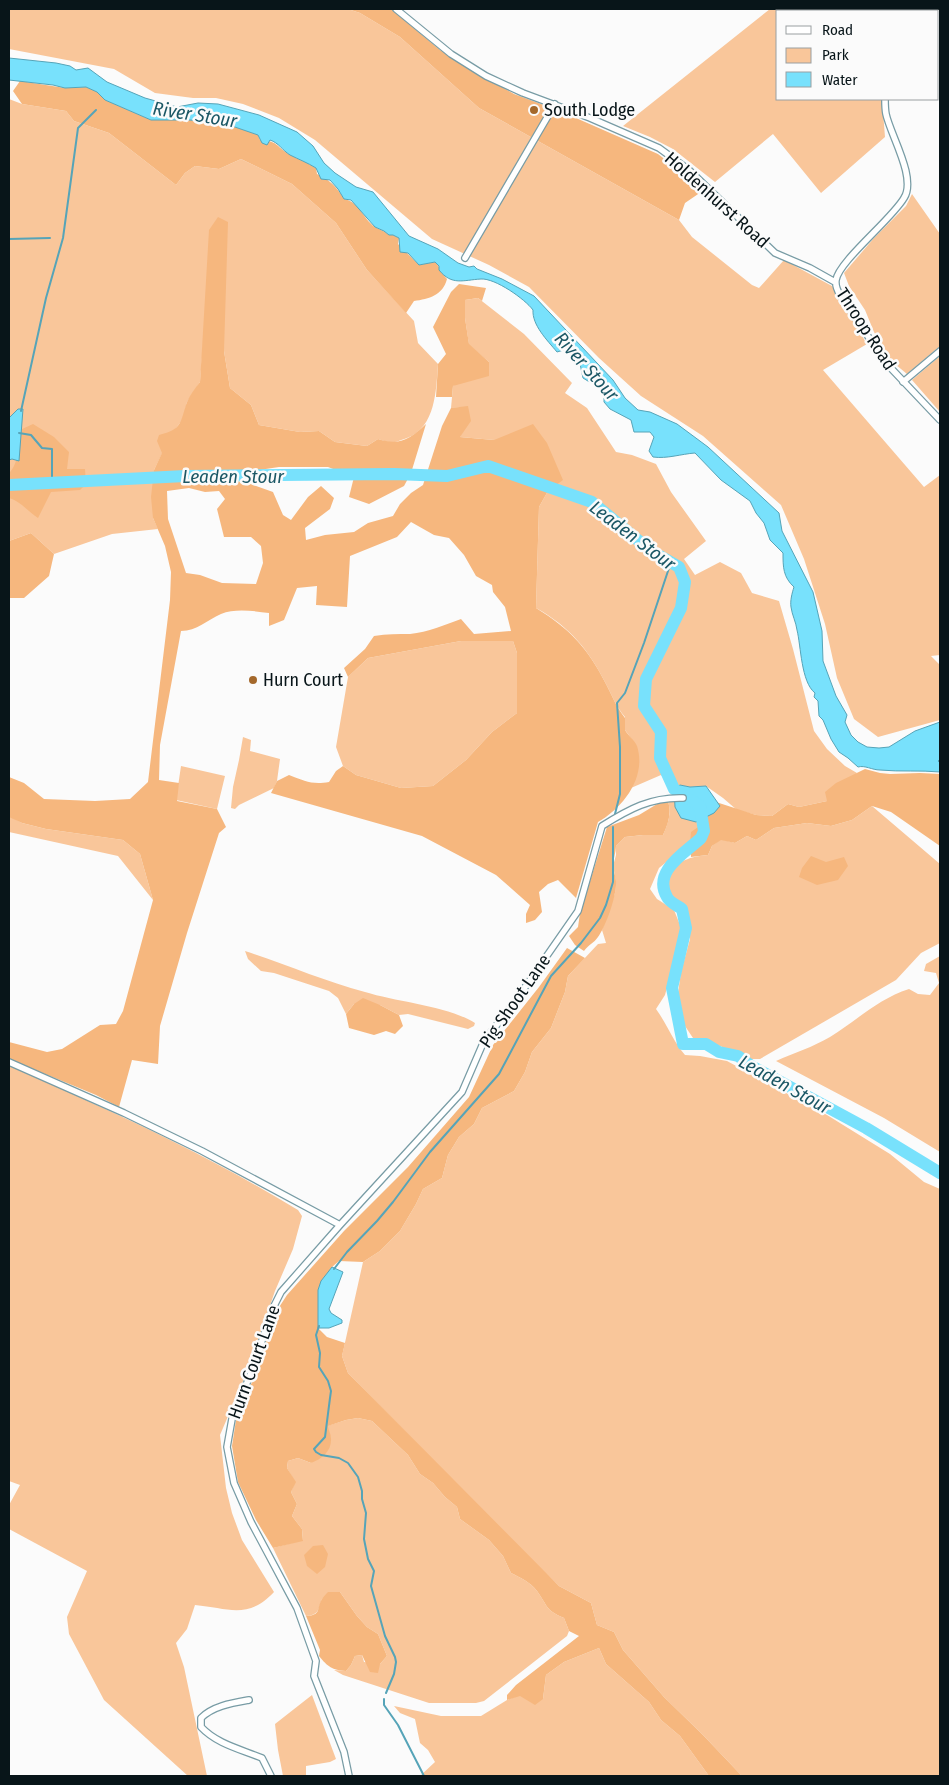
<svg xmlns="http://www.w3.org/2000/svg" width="949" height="1785" font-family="'Fira Sans Condensed',sans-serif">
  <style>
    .green { fill: #f9c69a }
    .forest { fill: #f6b77e; fill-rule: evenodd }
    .water { fill: #78e1fc; stroke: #56a4b8 }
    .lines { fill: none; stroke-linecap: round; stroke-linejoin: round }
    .stream { stroke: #56a4b8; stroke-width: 2 }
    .river { stroke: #78e1fc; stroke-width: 12 }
    .minor-casing { stroke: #789ca5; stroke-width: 8 }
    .minor { stroke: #fff; stroke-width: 5.5 }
    .poi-dot { fill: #a4682b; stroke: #fbfbfb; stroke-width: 2 }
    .labels { text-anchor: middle; stroke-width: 5; stroke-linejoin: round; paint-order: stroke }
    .poi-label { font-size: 18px; fill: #081519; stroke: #fbfbfb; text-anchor: start }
    .street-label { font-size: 18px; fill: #081519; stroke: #fbfbfb }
    .water-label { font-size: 19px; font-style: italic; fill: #1b5765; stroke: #fbfbfb }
  </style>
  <rect width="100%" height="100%" fill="#fbfbfb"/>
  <path class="green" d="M9,9H348L360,13L400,37L479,108L679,220L692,237L752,285L759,288L784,260L832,286L867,344L823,370L924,487L940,475V655L931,656L940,665V720L878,737L854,719L837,678L825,624L804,559L781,505L703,436L641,396L599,358L529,287L489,265L432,239L315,140L279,118L243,104L216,98H193L155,93L114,69L9,49Z
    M770,9H875V11H778V99H882L885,137L821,193L773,134L715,182L673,149L650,137L623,126Z
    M9,99L22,104L66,111L74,121L109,133L176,185L185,173L195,166L219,169L241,159L292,184L336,223L367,270L414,321L418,343L438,364C436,390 436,427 407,438C393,443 393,444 378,439L367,446L335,442L319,431L300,432L259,425L251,405L230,388L224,351L206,307L200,382L187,402L183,419L173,432L154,470L153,518L158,529L112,534L54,554L31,533L9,541Z
    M912,194L940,234V346L907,374L889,359L874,332L865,310L849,286L844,273L874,238L906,206Z
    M478,298L524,334L572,383L565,393L587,408L616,452L632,455L656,464L671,492L706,541L684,559L695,575L720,562L741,573L752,593L779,601L793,649L814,731L827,749L845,766L857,773L827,801L799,807L788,804L772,816L756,815L737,810L723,798L706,786L690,787L680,785L674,789L661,775L631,788C641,761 643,753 625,730V717C615,705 613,697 606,684C589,650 570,627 536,608L539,507L548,491L494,440L460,437L468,407L451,408L453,386L489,362L469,345L465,318V300Z
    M940,356V412L912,380Z
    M461,641H513L517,653V713L492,732L466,760L433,786L401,788L356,775L343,766L336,747L348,677L368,658Z
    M243,737L251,740L250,751L280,759L277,781L274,788L239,805L235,809L231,808L233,787L239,760Z
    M181,766L225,776L217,809L176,800Z
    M678,796L694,811L701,825L690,843L659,868L650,889L657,899L674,910L682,930L665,995L656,1009C667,1024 673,1041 685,1055L700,1056L727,1061L827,1115L890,1154L924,1182L940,1189V1776H742L703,1735L664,1697L623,1650L614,1632L597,1625L591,1603L559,1586L511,1540L348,1373L342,1356L363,1262L380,1251L400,1231L416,1204L423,1189L442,1178L448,1155L459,1137L474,1124L482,1108L514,1091L525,1072L532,1052L551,1028L565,992L568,976L598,944L606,943L602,930L615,893L616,881L613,866L616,855V846L625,837L643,835H663C669,822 672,811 667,798Z
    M872,806L940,864V943L921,953L896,980L760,1059H751L720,1046L693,1038L683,1023L678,993L681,972L690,939L685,906L671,896L665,882C675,862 686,857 708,855L712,846L721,839L735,843L747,836L756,840L774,828L807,823L831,826L852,820Z
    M9,816L22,823L46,829L123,840L140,854L153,900L118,856L9,832Z
    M245,951C285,964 324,981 365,992C397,1002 448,1006 475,1023L474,1026L468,1029L408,1014L399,1015L380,1005L354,1004L346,1014L338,998L329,991L274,973L261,971L248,959Z
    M940,956V1152L884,1118L776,1061C794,1053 813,1047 830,1037C856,1021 878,999 909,989L918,994L930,995L939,983L936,973L924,971L926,964Z
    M9,1066C37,1076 65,1090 92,1103C163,1135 232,1170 298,1210L302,1216L293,1249L275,1291L247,1372L220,1435L226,1488L232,1513L242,1540L274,1592C248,1620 228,1608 195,1605L187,1629L176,1643L184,1667L207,1776H188L104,1700L69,1634L67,1617L87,1571L9,1529V1505L20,1485L9,1481Z
    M358,1418L372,1421L408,1455L420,1474L433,1483L445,1497L457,1507L460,1519L489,1540L503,1556L511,1573C521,1578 530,1582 537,1591C548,1606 545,1610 564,1618L569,1631L567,1636L484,1701L476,1703H429L343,1675L334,1670L346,1671L351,1665L355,1656L362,1655L364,1662L380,1664L387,1656L378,1634L367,1627L357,1616L340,1592L322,1599C318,1610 319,1615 306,1616L273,1548L303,1540L302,1529L292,1516L297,1504L291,1492L295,1482L287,1468L288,1461L298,1458L311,1463L331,1439L327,1426L346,1420Z
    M599,1648L606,1664L649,1702L661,1720L680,1736L709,1776H420L435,1762L428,1750L420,1743L415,1719L400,1713L394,1706L441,1716H481L507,1700L520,1695L543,1699L546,1675L564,1662Z
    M312,1695L336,1759L330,1762L306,1766V1776H283L278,1750L275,1724Z"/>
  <path class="forest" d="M348,9L392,10L440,50L475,72L514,94L560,111L658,154L704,190L685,203L679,220L479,108L400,37L360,13Z
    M20,81L65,88L86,87L97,92L105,100L151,120H190L229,125L258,135L260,140C280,141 276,148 291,155C299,160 308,163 316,168L317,174C330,180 337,187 344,199C360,202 363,219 375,227C380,230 385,231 389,235H393L399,238L398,244L419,265L435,262C440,267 442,274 447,279C443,295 429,299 414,301L406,313L367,270L336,223L292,184L241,159L219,169L195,166L185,173L176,185L109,133L74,121L66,111L22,104L13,91Z
    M218,217L228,222L224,351L230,388L251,405L259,425L300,432L319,431L335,442L367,446L378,439C400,446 410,439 426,424L411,473L404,486L369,504L349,497L354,477L328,467H279L245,472L248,483L273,492L283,515L291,520L308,497L321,486L334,498L330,509L305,528L306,540L325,535L354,532L368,523L393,516L400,504L411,493L423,485L442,426L451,408L468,406L471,421L460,437L494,440L533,424L547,443L563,480L548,491L539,507L536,608C570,629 588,648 606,684C613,697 615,705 625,718V730C628,735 635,741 637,746C647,777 623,808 598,822L576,898L558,880L548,884L539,892L542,912L535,920L526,923V914L530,905L496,875L422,836L271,793L277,781L289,775C305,781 312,785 329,782L336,771L343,766L356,775L401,788L433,786L466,760L492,732L517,713V653L513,641H461L368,658L348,677L344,668L365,649L374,636C387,634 398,634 410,634C428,632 445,625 461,619L474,634L511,631L505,607L493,592L492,585L476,576L464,555L449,538L434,535L411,522L397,537L350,556L347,607L316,605L317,586L297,588L284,620L269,626V613C254,611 235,608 221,614C207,620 197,631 181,631L160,745L159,780L179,783L177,801L217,809L226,827L219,833L187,933L160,1026L158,1064L132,1060L119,1107L96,1095L9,1059V1042L47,1052L62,1049L100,1025L116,1024L123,1011L153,900L140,854L123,840L46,829L22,823L9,817V777L24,783L44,799L95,801L130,799L148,782L170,600L171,572L165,546L153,518L151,497L154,470L162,453L157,441L159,435C183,429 180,422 187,402C190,395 195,388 200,382L209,230ZM189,488L205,492L219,491L225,499L217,509L224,537H251L261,546L263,563L256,584L222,583L200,575L186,573L168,519L167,491Z
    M459,284L486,288L482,301L478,298L465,300V318L469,344L489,362V376L453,386L452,397H436L438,364L446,354L433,327L451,292Z
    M33,424L54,437L69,452L67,469H85L86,484L80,490L51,492L38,518C27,511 22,502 9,498V473C19,464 19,443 20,430Z
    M31,533L54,554L49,576L24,598H9V541Z
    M865,769L880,773L890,774L920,773L940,774V846L891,812L872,806L852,820L831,826L807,823L774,828L756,840L747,836L735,843L721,840L712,846L708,855L691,857L690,843L691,832L701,825L704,819L701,809L716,802L756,815L772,816L788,804L799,807L827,801L825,792L836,783Z
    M667,798C672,811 669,823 663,835H643L625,837L616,846C616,853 613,859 613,866C613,871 616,876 616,881C617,895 606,926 598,937C594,943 588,945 584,951L575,945L569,936L578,927L580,913L607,827L639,815Z
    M811,856L826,862L844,857L848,866L838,880L817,885L799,877L802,868Z
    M567,948L585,958L568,976L565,992L551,1028L532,1052L525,1072L514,1091L482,1108L474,1124L459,1137L448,1155L442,1178L423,1189L416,1204L400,1231L380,1251L363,1262L339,1261L332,1267L319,1318L318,1328L327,1337L345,1343L342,1356L348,1373L559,1586L591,1603L597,1625L614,1632L623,1650L664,1697L703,1735L742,1776H709L680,1736L661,1720L649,1702L606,1664L599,1648L564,1662L546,1675L543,1699L535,1705L520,1696L507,1700V1695L516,1685L579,1636L569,1631L564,1618C545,1610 548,1606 537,1591C530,1582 521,1578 511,1573L503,1556L489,1540L460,1519L457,1507L445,1497L433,1483L420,1474L408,1455L372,1421L358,1418L346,1420L328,1426C328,1429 331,1434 331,1438C332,1451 322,1459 311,1463L298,1458L288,1461L287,1468L296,1482L291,1492L297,1504L292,1516L302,1529L303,1541L273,1548L256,1520L238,1482L232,1446L236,1420L255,1375L274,1315L287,1295L344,1231L408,1167L469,1097L493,1045L539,987Z
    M363,998L380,1005L399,1015L403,1026L395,1034L386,1031L374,1035L349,1028L346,1014L354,1004Z
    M323,1545L328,1554L325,1567L317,1574L307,1566L304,1555L313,1546Z
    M328,1592H340L357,1616L367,1627L378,1634L387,1656L380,1664L378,1673L370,1672L362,1655L355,1656L351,1665L346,1671C332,1670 328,1667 319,1656L320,1650L306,1616C322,1615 316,1609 322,1599C324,1596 326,1594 328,1592Z"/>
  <path class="water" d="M9,58L56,63L70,66L76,70L88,68L107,82L145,98L177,107L198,103L218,104L259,115L297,132L313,146L324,163L335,173L356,187L373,192L409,236L438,249L458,263L469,267L474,266L477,269L502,279L534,296L613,380L625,398L638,410L650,412L677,424L708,447L779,513L782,531L813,592L822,631L823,661L836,696L847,715L845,722L851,735L858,742L867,747L879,748L889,747L915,731L940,722V759L938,761L940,763V772C920,770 901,772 880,770C872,770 865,765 858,767L848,758L839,752L831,739L823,720L819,716L818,701L814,697L815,693C801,682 801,646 797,630C796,622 792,615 791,607C790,601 792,593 794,587C783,577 783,567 783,553L770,540L764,523L756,513L750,501L721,480L695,453C681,454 667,459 653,457L649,451L654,437L650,432H634L631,420L610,409L604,402V391L583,378L579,359L567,349L557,352C547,340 532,325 533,310C525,299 495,278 481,279C463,280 452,286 439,270V266L435,262L419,265L408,253L400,252L399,238L393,235H389L384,231L375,227L351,200L344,199L338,189L330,180L321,179L316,168C308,163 298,159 290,155C282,150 279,143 270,140L267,145L262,143L258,135L229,125L190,120H151L105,100L97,92L86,87L65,88L53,85L9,80Z
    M18,409H23L19,461L12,459L9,460V418Z
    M680,785L690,787L706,786L720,806L714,813L696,822L681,818L675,807L674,789Z
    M332,1267L343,1272L329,1309L331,1313L342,1320V1323L329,1328H318V1290L321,1281Z"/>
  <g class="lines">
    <path class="stream" d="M9,239L50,238
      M21,411L46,298L63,238L78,128L96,110
      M19,433L31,435L42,448L52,449V483
      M615,814L620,794V747L617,703L625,693L644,643L671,562
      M334,1269L347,1252L377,1221L393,1202L430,1152L499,1074L551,976L581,943L600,918L606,905L613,882V827
      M319,1326L316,1335L320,1353L319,1367L328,1381L331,1391L330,1398L325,1437L314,1449L316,1452L321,1455L339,1458L348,1463L358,1477L362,1491V1499L366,1513L364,1539L368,1559L374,1571L371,1586L385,1636L395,1657L396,1662L394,1674L386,1693
      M384,1699V1705L398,1725L424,1776"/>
    <path class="river" d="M9,485L185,476L394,474L447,476L488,466L592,502L651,551L679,567L685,582L681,608L646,679L644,706L661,732L660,758L674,789L700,806L704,831L701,838C685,853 652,871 667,897C669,902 678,906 682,909L686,928L672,988L683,1044H706L719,1052L738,1056L753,1067L866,1128L940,1173"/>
    <g class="minor-casing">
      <path id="minor" d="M396,9L451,54L486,76L523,93L590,118L659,148L689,170L775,253L810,268L835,282
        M880,9V11
        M885,99C885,104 885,109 886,114C890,134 917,178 904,198C892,219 839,261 836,280C835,286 837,290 840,295L886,363L940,420
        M465,258L555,104
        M903,382L940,351
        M9,1062L124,1113L202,1151L340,1225
        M249,1700C232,1703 213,1706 201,1718V1727C217,1744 240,1749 262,1758L271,1776
        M349,1776L344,1752L314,1676L316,1661L297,1608L251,1522L234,1483L227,1447L232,1419L251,1373L273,1308L281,1292L340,1225L462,1092L484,1041L514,1003L578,911L602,826C629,809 651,797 683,798"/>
    </g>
    <use href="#minor" class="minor"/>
  </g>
  <g class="poi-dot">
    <circle cx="534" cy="110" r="5"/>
    <circle cx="253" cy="680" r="5"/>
  </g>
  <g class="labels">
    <g class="poi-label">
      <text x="544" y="116">South Lodge</text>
      <text x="263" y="686">Hurn Court</text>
    </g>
    <g class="street-label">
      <text transform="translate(717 200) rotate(42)" y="6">Holdenhurst Road</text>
      <text transform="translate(866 329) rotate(57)" y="6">Throop Road</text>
      <text transform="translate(515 1001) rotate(-55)" y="6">Pig Shoot Lane</text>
      <text transform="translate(254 1362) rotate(-70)" y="6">Hurn Court Lane</text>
    </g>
    <g class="water-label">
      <text transform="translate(195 114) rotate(9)" y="7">River Stour</text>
      <text transform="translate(587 366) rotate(48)" y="7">River Stour</text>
      <text x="233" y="483">Leaden Stour</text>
      <text transform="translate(633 535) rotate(37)" y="7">Leaden Stour</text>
      <text transform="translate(785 1084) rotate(29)" y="7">Leaden Stour</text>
    </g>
  </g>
  <rect width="949" height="1785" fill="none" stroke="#081519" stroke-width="20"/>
  <rect x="776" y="10" width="162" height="90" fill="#fbfbfb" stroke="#9a9fa1"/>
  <rect x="786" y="26" width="25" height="8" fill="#ffffff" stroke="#9a9fa1"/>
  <text x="822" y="35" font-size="15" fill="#081519">Road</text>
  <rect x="786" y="48" width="25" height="15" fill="#f9c69a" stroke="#9a9fa1"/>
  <text x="822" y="60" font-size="15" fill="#081519">Park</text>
  <rect x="786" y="72" width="25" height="15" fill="#78e1fc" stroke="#9a9fa1"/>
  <text x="822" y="85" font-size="15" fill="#081519">Water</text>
</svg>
